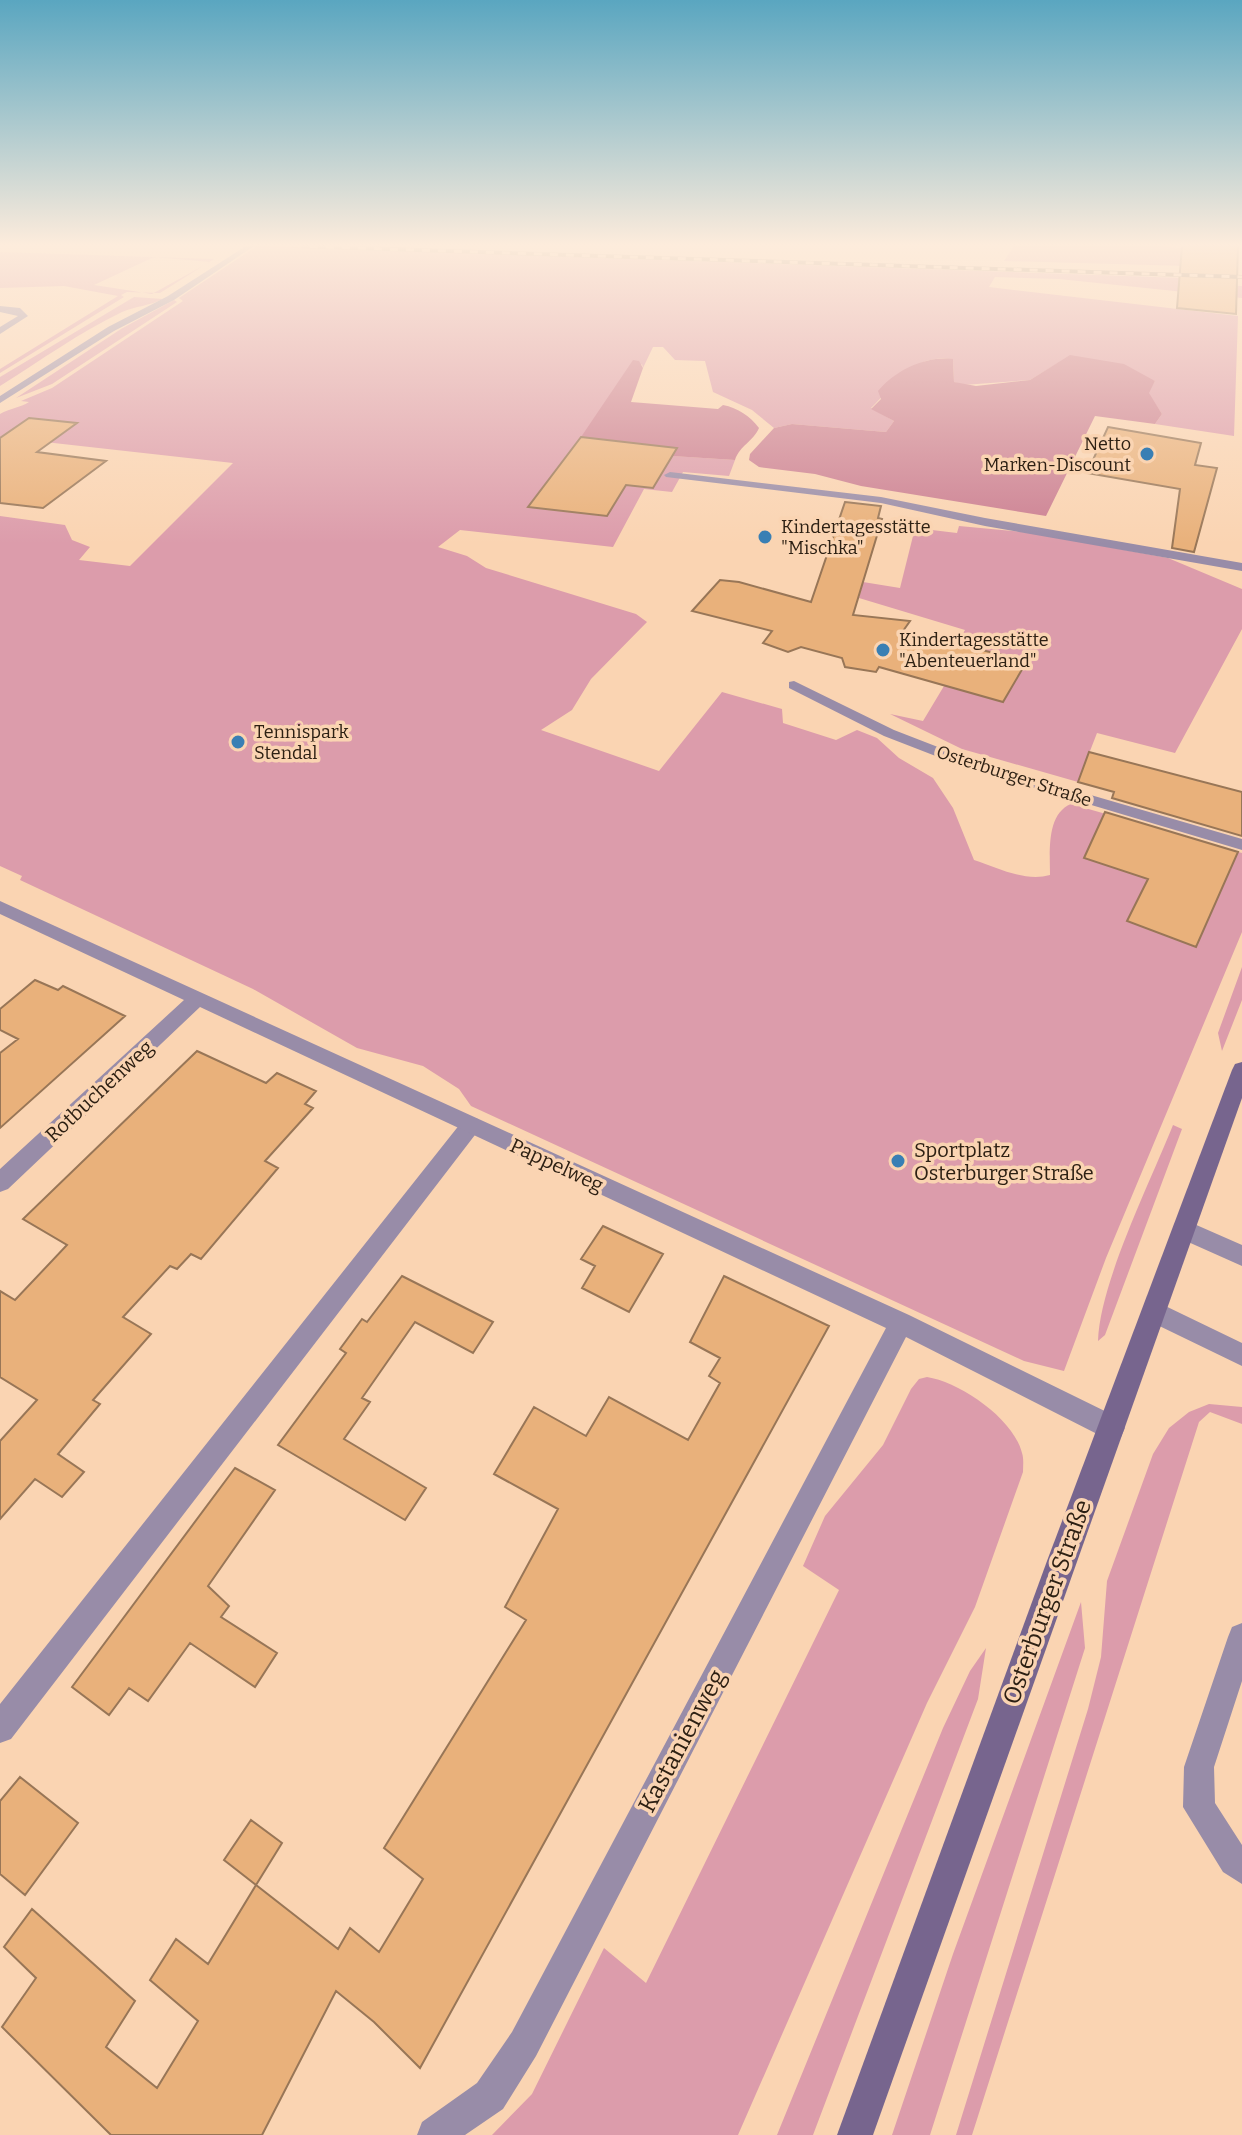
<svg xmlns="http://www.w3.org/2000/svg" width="1242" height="2135" font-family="Bitter,serif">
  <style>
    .green { fill: #dc9cab; fill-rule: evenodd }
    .forest { fill: #cb7f92 }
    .building { fill: #e9b17b; stroke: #987657; stroke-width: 2 }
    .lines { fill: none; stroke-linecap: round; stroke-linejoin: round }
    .lane { fill: #988ca8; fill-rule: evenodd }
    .street { fill: #988ca8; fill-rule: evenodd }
    .secondary { fill: #77658e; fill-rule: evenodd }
    .rail-casing { stroke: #856e58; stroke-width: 4 }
    .rail { stroke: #fad4b2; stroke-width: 3; stroke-dasharray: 8; stroke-linecap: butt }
    .poi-dot { fill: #397fb4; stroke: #fad4b2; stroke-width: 3 }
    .labels { text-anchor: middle; stroke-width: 7; stroke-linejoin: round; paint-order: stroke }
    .far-poi-label { font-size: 18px; fill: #2d2013; stroke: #fad4b2; text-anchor: start }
    .far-street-label { font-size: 18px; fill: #2d2013; stroke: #fad4b2 }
    .street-label { font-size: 20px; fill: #2d2013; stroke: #fad4b2 }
    .poi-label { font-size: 20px; fill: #2d2013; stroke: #fad4b2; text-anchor: start }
    .near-street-label { font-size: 24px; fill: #2d2013; stroke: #fad4b2 }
  </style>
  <rect width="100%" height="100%" fill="#fad4b2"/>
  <path class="green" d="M257,246L1184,278L1211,285L1242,286V298L1059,279L995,277L989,287L1238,316L1234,436L1155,424L1162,414L1148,393L1155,381L1058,363L1030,380L963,385L954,382L953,359C911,354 897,383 871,408L894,421L886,432L792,424L774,428L752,410L713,392L705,361L675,360L663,347H653L643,368L642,364L582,436L677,448L673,456L735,460L729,476L683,472L672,492L644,489L613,547L460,530L438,547L467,556L486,568L636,614L647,622L591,679L572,710L541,730L659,771L722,692L782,709L783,723L836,740L857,730L877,738L899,758L933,778L953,808L974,860C998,868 1025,882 1050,875C1050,853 1046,814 1071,804L1242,853V932L1106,1258L1064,1371L1024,1361L471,1106L459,1089L423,1066L357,1048L253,989L20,880L22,876L0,866V516L65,525L72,540L90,547L79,560L130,566L233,463L0,437V414C10,408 20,408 29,402L21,401L52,388L183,301L179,298Z
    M1014,246H1159L1193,249L1187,266L1004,261Z
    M0,252L214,259L160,293L127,292L121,295L124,297L0,373V369L118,296L64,286L0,288ZM154,257L210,262L152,294L94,285Z
    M134,297L163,299C149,306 136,306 122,312C80,332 40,361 0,386V377Z
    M174,300L177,302L52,384L16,398L121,329Z
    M959,526L1033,533L1168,558L1242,589V629L1175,753L1097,733L1078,782L962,749L890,714L923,721L944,686L934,683L965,630L859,598L863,582L900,588L915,528L957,533Z
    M1242,967V1000L1222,1051L1218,1033Z
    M1173,1125L1182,1129L1105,1335L1098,1341C1100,1282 1150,1183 1173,1125Z
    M927,1377C960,1382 1014,1419 1022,1453C1024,1459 1023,1466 1023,1472L975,1607L927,1703L738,2135H492L532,2094L604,1948L646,1983L839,1590L803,1566L825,1516L883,1445L911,1389L919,1379Z
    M1209,1404L1242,1407V1424L1210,1412L1199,1422L972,2135H956L1088,1709L1101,1657L1107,1581L1153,1454L1169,1428L1189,1412Z
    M1081,1602L1085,1648L930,2135H892L953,1954Z
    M986,1648L978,1699L813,2135H777L943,1728L970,1671Z"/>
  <path class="forest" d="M1070,355L1124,364L1155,381L1149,393L1162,414L1155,424L1095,416L1046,516L861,486L815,474L759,467L749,460L750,454L774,428L792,424L886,432L894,421L871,409L881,399L878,391C896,370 925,356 953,359L954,382L976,386L1030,380Z
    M633,360L639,361L643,368L631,402L718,409L723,405C738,408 750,416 759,428C753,442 740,445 735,460L672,456L677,448L581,437Z"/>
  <path class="building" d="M1182,246H1238L1236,314L1177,308Z
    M29,418L77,423L37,452L106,461L43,508L0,503V438Z
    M1108,427L1201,443L1195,465L1217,468L1194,552L1172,548L1180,489L1087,473Z
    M581,437L677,448L653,488L626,485L607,516L528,507Z
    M845,502L881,506L878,518L882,519L853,615L910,621L903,631L1027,661L1003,702L879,667L876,672L845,667L842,658L801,647L788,652L763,643L772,631L692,611L720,580L739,582L811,602Z
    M1089,752L1242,792V836L1112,798L1114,792L1078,782Z
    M1105,812L1238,852L1196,947L1127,921L1148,879L1084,858Z
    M35,980L58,990L63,986L125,1016L0,1128V1053L18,1039L0,1030V1009Z
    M197,1051L266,1083L277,1073L316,1091L305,1104L313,1108L265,1161L278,1168L201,1259L191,1254L177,1269L170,1266L123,1317L151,1334L93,1400L100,1404L58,1454L84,1472L62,1497L35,1479L0,1519V1441L37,1400L0,1377V1291L15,1300L67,1245L23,1219Z
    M603,1226L663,1254L629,1312L582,1288L595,1266L581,1259Z
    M402,1276L493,1322L473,1353L415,1322L362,1398L370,1402L344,1439L426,1488L405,1520L278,1445L346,1353L340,1349L362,1319L367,1322Z
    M724,1276L829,1326L420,2068L374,2022L336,1991L262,2135H111L2,2027L36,1978L4,1947L32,1909L135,2001L106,2047L157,2088L198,2021L150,1980L176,1939L208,1964L256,1885L338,1949L350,1928L379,1952L423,1879L384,1848L526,1620L505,1607L558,1509L494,1474L534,1407L586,1436L609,1397L688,1440L720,1383L709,1376L720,1358L690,1342Z
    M235,1468L275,1490L208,1586L229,1606L221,1617L277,1653L255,1687L190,1643L148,1701L129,1688L109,1715L72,1687Z
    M20,1777L78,1823L25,1895L0,1874V1801Z
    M251,1820L282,1843L256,1885L224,1860Z"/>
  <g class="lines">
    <path class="lane" d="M670,472L881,497L985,518L1242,563V571L985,526L881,503L666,477L664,475Z
      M471,1117L478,1119L481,1125L478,1131L11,1739L0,1743V1704L464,1119Z
      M1185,1220L1242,1245V1266L1177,1237L1174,1230L1177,1223Z
      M1242,1623V1681L1214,1767L1215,1803L1242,1845V1884L1223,1872L1183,1807L1184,1767L1228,1637L1232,1627Z"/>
    <path class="street" d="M246,246H254L174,300L114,331L0,403V396L108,327L168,296Z
      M0,306L20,308L28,316L0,334V327L18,316L0,312Z
      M794,681L894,730L974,761L1242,839V850L964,767L884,736L789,688V682Z
      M0,901L909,1315L1121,1419L1125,1428L1121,1437L1112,1441L1103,1437L906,1337L536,2056L503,2109L465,2135H417L422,2122L477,2083L512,2032L886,1328L200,1007L8,1189L0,1192V1169L184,1000L0,914Z
      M1155,1301L1242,1343V1366L1147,1320L1143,1312L1147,1304Z"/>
    <path class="secondary" d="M1242,1062V1098L873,2135H837L1047,1561L1232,1070L1235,1064Z"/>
    <g class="rail-casing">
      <path id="rail" d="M294,246L1242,277"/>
    </g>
    <use href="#rail" class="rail"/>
  </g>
  <linearGradient id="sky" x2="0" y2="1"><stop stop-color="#5aa6c0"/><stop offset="0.45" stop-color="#fdecdc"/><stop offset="1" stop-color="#fdecdc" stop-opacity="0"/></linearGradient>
  <rect width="1242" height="544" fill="url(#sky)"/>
  <g class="poi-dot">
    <circle cx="1147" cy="454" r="8"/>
    <circle cx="765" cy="537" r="8"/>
    <circle cx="883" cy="650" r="8"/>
    <circle cx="238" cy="742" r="8"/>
    <circle cx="898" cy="1161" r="8"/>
  </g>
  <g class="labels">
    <g class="far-poi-label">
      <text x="1131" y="450" text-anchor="end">Netto<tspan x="1131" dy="21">Marken-Discount</tspan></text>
      <text x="781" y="533">Kindertagesstätte<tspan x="781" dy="21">"Mischka"</tspan></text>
      <text x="899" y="646">Kindertagesstätte<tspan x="899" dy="21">"Abenteuerland"</tspan></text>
      <text x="254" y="738">Tennispark<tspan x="254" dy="21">Stendal</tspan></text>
    </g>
    <g class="far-street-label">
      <text transform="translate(1014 776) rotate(18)" y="6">Osterburger Straße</text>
    </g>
    <g class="street-label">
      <text transform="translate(99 1091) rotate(-43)" y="7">Rotbuchenweg</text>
      <text transform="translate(557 1165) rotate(25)" y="7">Pappelweg</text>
    </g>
    <g class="poi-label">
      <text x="914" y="1157">Sportplatz<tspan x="914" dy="23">Osterburger Straße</tspan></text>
    </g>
    <g class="near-street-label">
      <text transform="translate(1047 1602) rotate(-70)" y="8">Osterburger Straße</text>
      <text transform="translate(682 1741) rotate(-62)" y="8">Kastanienweg</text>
    </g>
  </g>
</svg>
